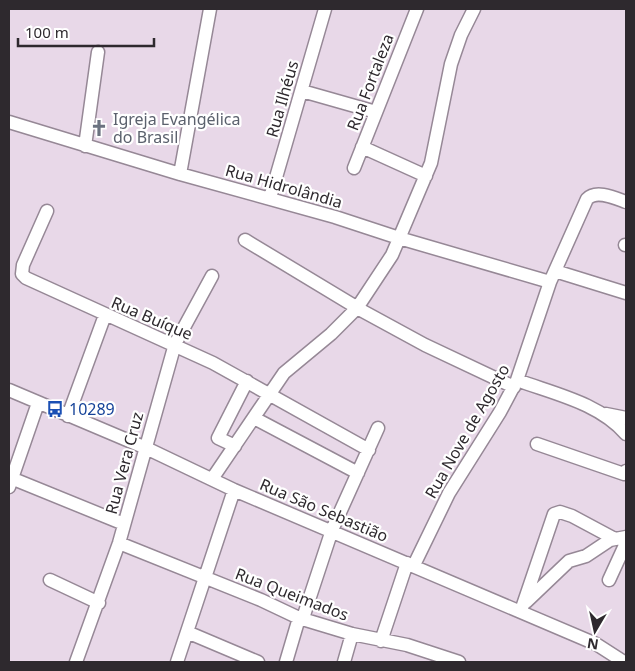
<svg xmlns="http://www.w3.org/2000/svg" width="635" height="671" font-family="'Noto Sans',sans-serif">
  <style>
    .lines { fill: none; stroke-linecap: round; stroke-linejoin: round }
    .minor-casing { stroke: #968896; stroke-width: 15 }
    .minor { stroke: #fff; stroke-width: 12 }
    .labels { text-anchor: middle; stroke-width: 4.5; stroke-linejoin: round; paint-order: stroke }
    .street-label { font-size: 16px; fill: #2e292e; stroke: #fff }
    .worship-label { font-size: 16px; fill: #5b616d; stroke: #fff; text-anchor: start }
    .transit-label { font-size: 16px; fill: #164399; stroke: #fff; text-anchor: start }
  </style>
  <rect width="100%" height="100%" fill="#e8d8e8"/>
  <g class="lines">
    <g class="minor-casing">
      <path id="minor" d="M302,91L376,112
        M9,122L180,174L335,217L399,238L550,282
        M85,146L98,52
        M362,147L426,176
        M354,168L417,9
        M180,174L210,9
        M270,198L325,9
        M47,211L23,265L22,274L26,278L213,363L369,450
        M245,240L356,307
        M625,245H626
        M555,271L626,293
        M357,308L425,345L514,387
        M517,380C555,394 599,403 626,434
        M9,390L146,448L234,490L596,644L624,662
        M606,414L626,418
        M68,416L105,315
        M254,418L358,473
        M537,444L624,474L626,471
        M235,446L218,438L247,381
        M11,478L124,524
        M212,479L284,373L331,334L357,308L392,255L431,163L451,64L461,35L474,9
        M9,487L38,403
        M119,543L261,600L299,618L352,634L407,645L459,662
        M414,565L449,493L500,412L517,380L550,282L587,199C596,189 615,198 626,202
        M50,580L99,603
        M609,580L626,543
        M526,602L569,561L586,556L610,540L626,537
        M521,611L554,514L560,512L572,516L615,539
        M303,618L332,530L378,428
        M187,632L258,662
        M381,641L407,563
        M76,662L119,543L175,344L212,276
        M177,662L234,490
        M286,662L299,618
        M344,662L352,634"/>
    </g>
    <use href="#minor" class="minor"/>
  </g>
  <defs>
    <g id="church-bare" transform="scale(1.35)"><path d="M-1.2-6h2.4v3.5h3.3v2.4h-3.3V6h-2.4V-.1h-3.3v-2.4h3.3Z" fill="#6b7280" stroke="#fff" stroke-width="2.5" paint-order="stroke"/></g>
    <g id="bus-bare" transform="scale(1.35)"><path d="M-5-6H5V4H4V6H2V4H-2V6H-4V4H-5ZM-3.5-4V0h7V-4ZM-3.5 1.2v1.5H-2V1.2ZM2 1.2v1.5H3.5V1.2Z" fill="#1a4fb4" stroke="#fff" stroke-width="2.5" paint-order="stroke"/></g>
  </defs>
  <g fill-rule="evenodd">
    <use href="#church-bare" x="99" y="128"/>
    <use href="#bus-bare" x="55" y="409"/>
  </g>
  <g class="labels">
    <g class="street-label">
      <text transform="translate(370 82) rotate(-69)" y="6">Rua Fortaleza</text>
      <text transform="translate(282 99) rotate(-74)" y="6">Rua Ilhéus</text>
      <text transform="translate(284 186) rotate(16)" y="6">Rua Hidrolândia</text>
      <text transform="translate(152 318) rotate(23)" y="6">Rua Buíque</text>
      <text transform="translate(467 431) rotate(-60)" y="6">Rua Nove de Agosto</text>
      <text transform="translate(124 463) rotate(-75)" y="6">Rua Vera Cruz</text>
      <text transform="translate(324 510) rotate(23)" y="6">Rua São Sebastião</text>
      <text transform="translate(292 594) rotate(21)" y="6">Rua Queimados</text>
    </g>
    <g class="worship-label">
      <text x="113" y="125">Igreja Evangélica<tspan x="113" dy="18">do Brasil</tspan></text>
    </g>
    <g class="transit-label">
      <text x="69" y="415">10289</text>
    </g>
  </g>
  <rect width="635" height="671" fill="none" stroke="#2e292e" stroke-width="20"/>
  <g transform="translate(595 631) rotate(189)" stroke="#ffffff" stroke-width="4" paint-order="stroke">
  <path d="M0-4L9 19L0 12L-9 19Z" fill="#2e292e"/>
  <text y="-8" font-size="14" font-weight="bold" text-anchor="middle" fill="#2e292e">N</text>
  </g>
  <path d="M18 38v8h136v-8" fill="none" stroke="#2e292e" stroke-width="2.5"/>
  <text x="25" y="38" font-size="15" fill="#2e292e" stroke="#ffffff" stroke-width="4" paint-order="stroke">100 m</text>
</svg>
